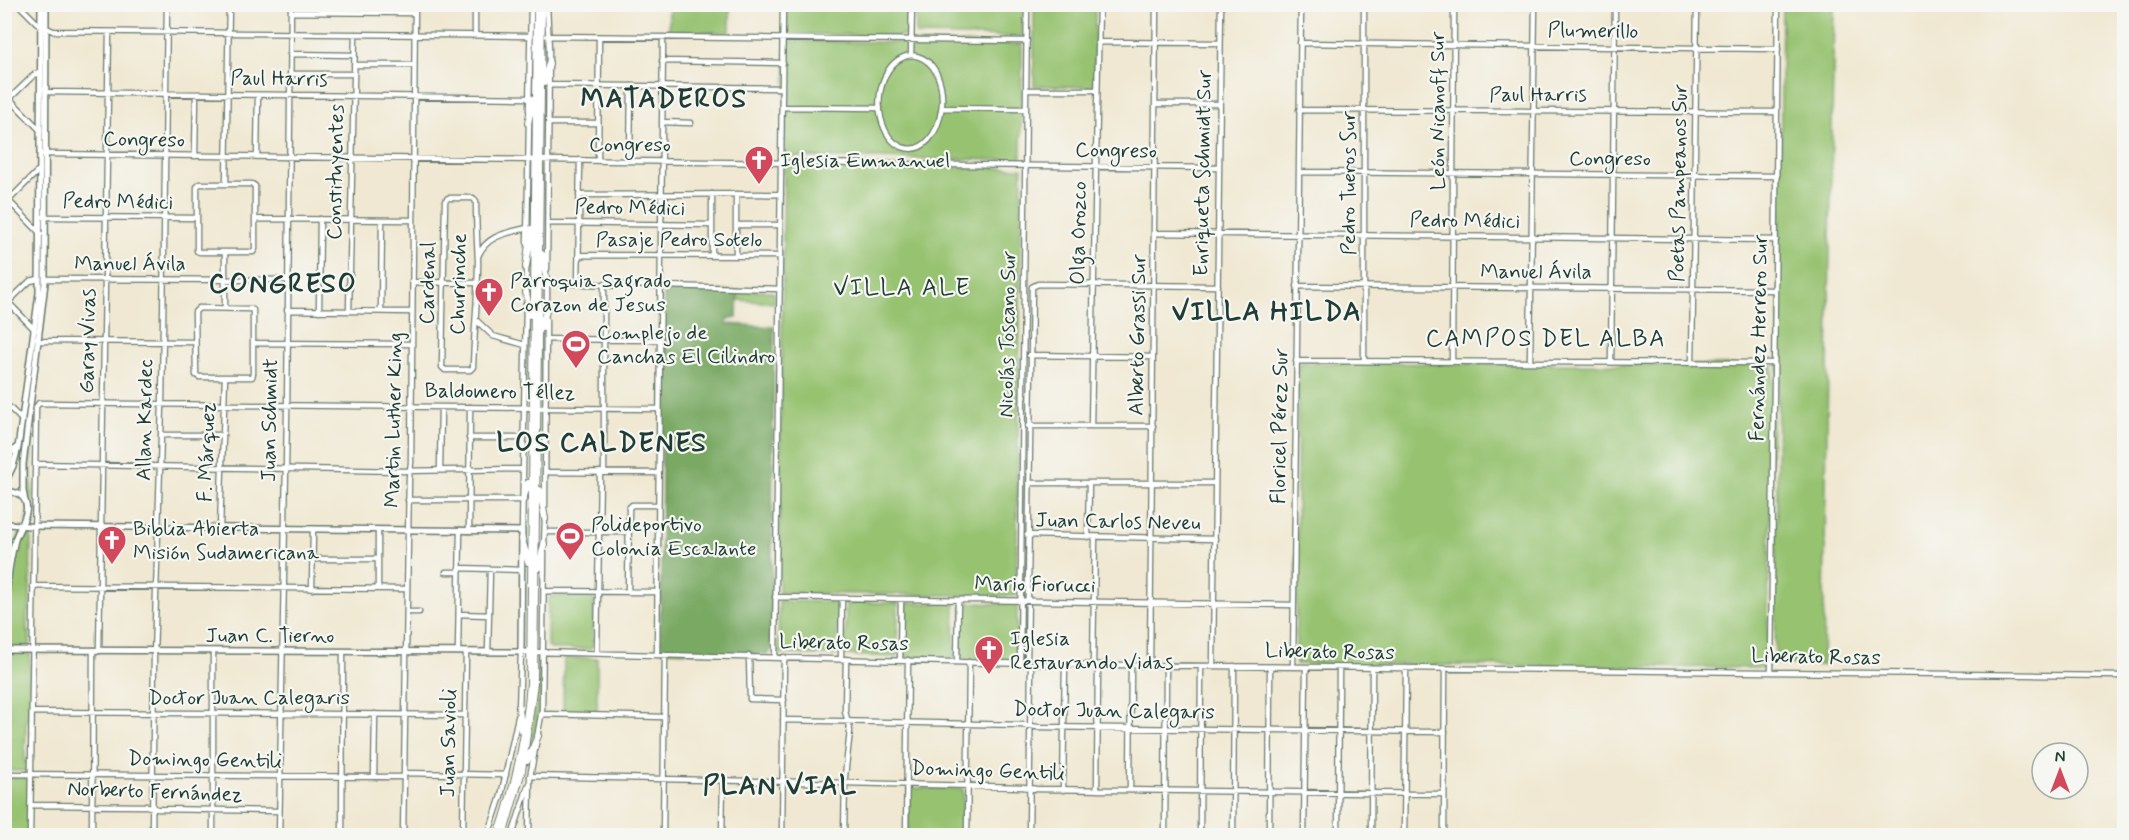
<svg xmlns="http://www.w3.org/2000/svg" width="2129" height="840" font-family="Mynerve,sans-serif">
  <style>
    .green { fill: #97c371; stroke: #5b8052; stroke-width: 1.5 }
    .forest { fill: #79a963; stroke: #4c734c; stroke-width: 1.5 }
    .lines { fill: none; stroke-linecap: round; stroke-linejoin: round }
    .minor-casing { stroke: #68796b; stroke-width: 7 }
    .major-casing { stroke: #68796b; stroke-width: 8 }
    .highway-casing { stroke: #68796b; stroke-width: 8 }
    .minor { stroke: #fff; stroke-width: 4.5 }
    .major { stroke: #fff; stroke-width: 5 }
    .highway { stroke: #fff; stroke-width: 6 }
    .labels { text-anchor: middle; stroke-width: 4.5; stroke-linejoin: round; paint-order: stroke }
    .street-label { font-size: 21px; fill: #1f3d34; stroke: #f6f6f2 }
    .poi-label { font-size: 21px; fill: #1f3d34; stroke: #f6f6f2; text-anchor: start }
    .quarter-label { font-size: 24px; letter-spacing: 1.5px; fill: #1f3d34; stroke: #f6f6f2 }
    .district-label { font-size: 27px; font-weight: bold; letter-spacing: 1.5px; fill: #1f3d34; stroke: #f6f6f2 }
  </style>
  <rect width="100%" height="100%" fill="#f6f6f2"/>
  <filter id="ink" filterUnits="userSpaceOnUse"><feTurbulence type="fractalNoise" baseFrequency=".0167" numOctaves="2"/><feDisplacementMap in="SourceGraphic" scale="12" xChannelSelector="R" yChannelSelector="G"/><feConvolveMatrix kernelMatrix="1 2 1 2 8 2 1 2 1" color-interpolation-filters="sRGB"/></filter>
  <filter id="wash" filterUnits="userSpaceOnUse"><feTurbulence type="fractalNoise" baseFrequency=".008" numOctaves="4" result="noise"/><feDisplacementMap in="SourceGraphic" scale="24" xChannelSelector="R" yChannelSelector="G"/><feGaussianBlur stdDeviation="1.35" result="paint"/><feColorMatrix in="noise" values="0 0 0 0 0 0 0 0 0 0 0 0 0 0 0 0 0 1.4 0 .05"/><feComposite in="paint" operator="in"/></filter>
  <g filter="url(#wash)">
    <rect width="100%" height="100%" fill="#f0e8d2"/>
    <path class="green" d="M669,5H730V32H669Z
      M787,5H908V36L787,34Z
      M916,5H1023L1022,37L916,35Z
      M1034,5H1095L1094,87L1034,86Z
      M1782,5H1834L1823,665L1775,664Z
      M786,41L1022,44L1021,160L785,157Z
      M784,165L1022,168L1016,596L779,593Z
      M738,291H769L774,293V303L738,300Z
      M1298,363L1773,365L1767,668L1296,664Z
      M32,412V520L30,523H26L29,507L25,492V470Z
      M31,528L30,609L27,612V633L30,632V647H9L6,644C6,609 7,561 22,529Z
      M551,596H590L594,600L593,646L590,649H551L547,645L548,600Z
      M779,601L838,602L837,655L778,654Z
      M846,602L898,603L897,657L845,655Z
      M905,603H955L954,658L904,657Z
      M962,603L1017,604V660L961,658Z
      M27,652L30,655L29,718L26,721L25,763L29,761V768L25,771H6V653Z
      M537,656L541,658C541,694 543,719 527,753L535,708Z
      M564,658H597V712L563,711Z
      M7,777L29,778L28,835H5L4,778Z
      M909,788L963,789L962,835L908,836Z"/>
    <path class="forest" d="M665,291H738L737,318H728L727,324L774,327L771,651L768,654L663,651L660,648L664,293Z"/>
  </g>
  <g filter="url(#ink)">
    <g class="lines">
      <g class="minor-casing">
        <path id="minor" d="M18,4L38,24L53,31L531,36
          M547,4L549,50L547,269
          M291,12L415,13
          M475,35V4
          M547,36L1027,41
          M1098,42L1220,43
          M1300,43L1778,49
          M290,54L354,55
          M911,55C961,60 945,163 902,147C890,142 884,130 881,118C876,95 883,60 911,55Z
          M911,55L912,4
          M662,61L783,63
          M354,65H414
          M290,74H354
          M549,85L782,88
          M45,89L46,92L529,98
          M1026,90H1097
          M4,93L40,130
          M4,104L35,74H39L41,78
          M1155,104H1220
          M782,107L880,108
          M942,108L1026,109
          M529,110L531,4
          M1299,110L1777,112
          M662,122L691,123
          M549,123H598
          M43,154L1219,168
          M195,156L196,94
          M257,156L258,95
          M598,160L599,37
          M630,160L631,86
          M1299,172L1777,176
          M199,184H252L255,186V249L253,252H200L197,251V187Z
          M226,184L229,4
          M736,194V256
          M579,195L781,194
          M4,196L41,234
          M448,198H473L476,201C476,221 477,241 478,261C478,297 474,332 473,367L470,370H445L442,367L445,201Z
          M4,205L40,169
          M42,217L197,218
          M255,219L413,220
          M547,223L712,225
          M736,225H780
          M1154,233L1776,240
          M527,242L529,121
          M579,255L780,256
          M478,256C487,235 507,233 527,228
          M712,256V194
          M45,279L288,280
          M412,282L477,283
          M547,283L780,289
          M578,284L580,160
          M1297,286L1775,290
          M526,293V265
          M4,298L35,330
          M4,306L30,281L39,279
          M199,308L250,309L253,310V373L252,377H199L196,375L195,312Z
          M225,308V253
          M547,308V280
          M287,310L412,312
          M319,311L320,219
          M349,311L355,34
          M381,311L382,220
          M476,320L493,336L525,345
          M37,338L39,341L195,342
          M546,339L660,340
          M254,343L412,344
          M1029,355L1153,357
          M1296,361L1774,363
          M1364,361V4
          M1452,362L1454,4
          M1530,362L1535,4
          M1611,362L1615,4
          M1692,363L1697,4
          M4,402L22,420
          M1028,426H1153
          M1091,426L1099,4
          M161,435H222
          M469,438H524
          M35,464L403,471L523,469
          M440,470L441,407
          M545,472L658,473
          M604,472V284
          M1029,483H1215
          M408,500H523
          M545,506L546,319
          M220,528L225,377
          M469,531L470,407
          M522,531L526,304
          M545,532H628
          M1027,535L1215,539
          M1088,537L1089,483
          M544,545L545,517
          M313,559H378
          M459,568L522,570
          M446,572H459
          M33,586L407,589
          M312,589L313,529
          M378,589V530
          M544,591L657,592
          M628,592L629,508L632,505H658
          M775,597L1293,605
          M407,612H419
          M459,614L489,615
          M99,651L109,32
          M458,652L460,530
          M488,652L490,569
          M535,652L1034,664L2124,676
          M597,653L600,472
          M657,654L663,37
          M749,656L750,699L784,700
          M775,657L783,4
          M841,658L842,598
          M900,660L901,599
          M957,661L958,600
          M1020,663L1027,4
          M1027,664L1032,287L1038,284L1218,286
          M1093,664L1095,537
          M1150,665L1156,4
          M1213,666L1221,4
          M1293,667L1301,4
          M1771,672L1778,4
          M519,709L521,652
          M32,712L465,715
          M542,714L664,717
          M783,720L1022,725L1038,727L1445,732
          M404,773L506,775
          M4,774L404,777
          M374,777L375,714
          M530,777L542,710L544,553
          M1063,790L1065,664
          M1097,790L1098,665
          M1130,790L1131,665
          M31,805L147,806L157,809L279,811
          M30,836L36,407L39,403L659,409
          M92,836L93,651
          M152,836L154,656L162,405L167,4
          M213,836V651
          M279,836L287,414L291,4
          M342,836L343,652
          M403,836L409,477L411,463L415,4
          M463,836L466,652
          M488,836L501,796L518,717
          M512,836L528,786
          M529,836L530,776L1023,787L1036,789L1444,794
          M663,836L665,655
          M722,836L723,780
          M782,836L784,657
          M844,836L845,776L850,731L845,711L846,659
          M906,836L908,660
          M967,836L969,662
          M1029,836L1031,664
          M1165,836L1166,665
          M1200,836L1201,666
          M1233,836L1234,666
          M1269,836L1270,667
          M1304,836L1306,667
          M1338,836L1339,668
          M1371,836L1372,668
          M1404,836L1406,668
          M1444,836L1445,669"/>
      </g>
      <g class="major-casing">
        <path id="major" d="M4,459L17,447
          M4,485L13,466L18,448L39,293L41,4
          M4,492C14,491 24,494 26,504C29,516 18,529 15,540C8,567 6,595 4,623
          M25,501L23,491V464L45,283L46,4
          M9,524L29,526L522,531L521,652
          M4,650L533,652"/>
      </g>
      <g class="highway-casing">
        <path id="highway" d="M544,83L549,63
          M528,123L533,99
          M542,254L547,283
          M526,267L531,229
          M526,292L530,315
          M542,328L547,306
          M540,490L545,519
          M523,500L528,483
          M522,539L528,562
          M539,568L544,544
          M519,707L521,730
          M527,761L538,736
          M498,836C515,787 526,735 530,683L537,4
          M503,836L522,771L534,683L542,4"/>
      </g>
      <use href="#minor" class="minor"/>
      <use href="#major" class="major"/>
      <use href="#highway" class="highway"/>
    </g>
  </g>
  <defs>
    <g id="church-pin" transform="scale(1.5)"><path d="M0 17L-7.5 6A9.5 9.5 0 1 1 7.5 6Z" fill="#d1495b" stroke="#f6f6f2"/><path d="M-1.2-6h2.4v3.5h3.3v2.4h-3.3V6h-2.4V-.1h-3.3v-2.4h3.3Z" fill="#fff"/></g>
    <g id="stadium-pin" transform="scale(1.5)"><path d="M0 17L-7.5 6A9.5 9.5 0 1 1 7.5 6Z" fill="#d1495b" stroke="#f6f6f2"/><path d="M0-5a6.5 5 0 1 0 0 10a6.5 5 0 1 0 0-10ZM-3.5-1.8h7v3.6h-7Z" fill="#fff"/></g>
  </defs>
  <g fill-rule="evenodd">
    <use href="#church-pin" x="759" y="160"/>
    <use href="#church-pin" x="489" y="292"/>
    <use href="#stadium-pin" x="576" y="344"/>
    <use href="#stadium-pin" x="570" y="536"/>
    <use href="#church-pin" x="112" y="540"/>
    <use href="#church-pin" x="989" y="650"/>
  </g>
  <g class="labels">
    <g class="street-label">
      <text transform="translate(1593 30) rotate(1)" y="7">Plumerillo</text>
      <text transform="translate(279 78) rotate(1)" y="7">Paul Harris</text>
      <text x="1538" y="101">Paul Harris</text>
      <text transform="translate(1437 111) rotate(-90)" y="7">León Nicanoff Sur</text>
      <text transform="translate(144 139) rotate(1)" y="7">Congreso</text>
      <text x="630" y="151">Congreso</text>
      <text transform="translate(1116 150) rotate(1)" y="7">Congreso</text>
      <text x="1610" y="165">Congreso</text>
      <text transform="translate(335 172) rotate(-89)" y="7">Constituyentes</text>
      <text transform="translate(1202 173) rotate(-89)" y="7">Enriqueta Schmidt Sur</text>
      <text transform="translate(1348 183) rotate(-90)" y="7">Pedro Tueros Sur</text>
      <text transform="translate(1678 183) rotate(-89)" y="7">Poetas Pampeanos Sur</text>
      <text transform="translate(118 201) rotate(1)" y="7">Pedro Médici</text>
      <text transform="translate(630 207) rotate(1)" y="7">Pedro Médici</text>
      <text transform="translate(1465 220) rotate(1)" y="7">Pedro Médici</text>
      <text transform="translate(1078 233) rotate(-89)" y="7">Olga Orozco</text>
      <text x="679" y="246">Pasaje Pedro Sotelo</text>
      <text x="130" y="270">Manuel Ávila</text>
      <text x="1536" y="278">Manuel Ávila</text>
      <text transform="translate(427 283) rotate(-89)" y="7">Cardenal</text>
      <text transform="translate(458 284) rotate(-89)" y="7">Churrinche</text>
      <text transform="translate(1007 334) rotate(-89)" y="7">Nicolás Toscano Sur</text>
      <text transform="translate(1137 335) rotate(-89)" y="7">Alberto Grassi Sur</text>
      <text transform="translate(1758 338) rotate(-89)" y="7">Fernández Herrero Sur</text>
      <text transform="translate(87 341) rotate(-89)" y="7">Garay Vivas</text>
      <text transform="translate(500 391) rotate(1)" y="7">Baldomero Téllez</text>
      <text transform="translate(144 420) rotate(-89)" y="7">Allan Kardec</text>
      <text transform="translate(269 420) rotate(-89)" y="7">Juan Schmidt</text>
      <text transform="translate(393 420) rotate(-89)" y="7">Martin Luther King</text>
      <text transform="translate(1279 426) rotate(-89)" y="7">Floricel Pérez Sur</text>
      <text transform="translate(206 452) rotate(-88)" y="7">F. Márquez</text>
      <text transform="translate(1118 521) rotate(1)" y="7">Juan Carlos Neveu</text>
      <text transform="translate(1035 584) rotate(1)" y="7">Mario Fiorucci</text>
      <text x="270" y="642">Juan C. Tierno</text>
      <text transform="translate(844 642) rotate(1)" y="7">Liberato Rosas</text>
      <text transform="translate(1330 651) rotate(1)" y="7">Liberato Rosas</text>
      <text transform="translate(1816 656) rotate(1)" y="7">Liberato Rosas</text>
      <text x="249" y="704">Doctor Juan Calegaris</text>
      <text transform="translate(1114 710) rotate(1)" y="7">Doctor Juan Calegaris</text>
      <text transform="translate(448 743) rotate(-89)" y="7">Juan Savioli</text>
      <text transform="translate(205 759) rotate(1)" y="7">Domingo Gentili</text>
      <text transform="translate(988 770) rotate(2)" y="7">Domingo Gentili</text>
      <text transform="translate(155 791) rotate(2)" y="7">Norberto Fernández</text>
    </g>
    <g class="poi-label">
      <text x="780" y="167">Iglesia Emmanuel</text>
      <text x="510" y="287">Parroquia Sagrado<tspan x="510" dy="24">Corazon de Jesus</tspan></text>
      <text x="597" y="339">Complejo de<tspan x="597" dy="24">Canchas El Cilindro</tspan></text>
      <text x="591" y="531">Polideportivo<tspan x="591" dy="24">Colonia Escalante</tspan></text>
      <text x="133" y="535">Biblia Abierta<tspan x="133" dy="24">Misión Sudamericana</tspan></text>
      <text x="1010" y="645">Iglesia<tspan x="1010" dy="24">Restaurando Vidas</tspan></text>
    </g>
    <g class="quarter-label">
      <text x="902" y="295">VILLA ALE</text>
      <text x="1546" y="346">CAMPOS DEL ALBA</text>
    </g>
    <g class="district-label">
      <text x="664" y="107">MATADEROS</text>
      <text x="283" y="292">CONGRESO</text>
      <text x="1267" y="320">VILLA HILDA</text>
      <text x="602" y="451">LOS CALDENES</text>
      <text x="780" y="794">PLAN VIAL</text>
    </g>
  </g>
  <rect width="2129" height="840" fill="none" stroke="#f6f6f2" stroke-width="24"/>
  <g transform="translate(2060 771)"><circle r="28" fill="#f6f6f2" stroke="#a0aca6" stroke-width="1.5"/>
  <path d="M0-4.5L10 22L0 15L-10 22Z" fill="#d1495b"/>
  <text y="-9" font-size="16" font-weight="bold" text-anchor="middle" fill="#1f3d34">N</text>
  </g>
</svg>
